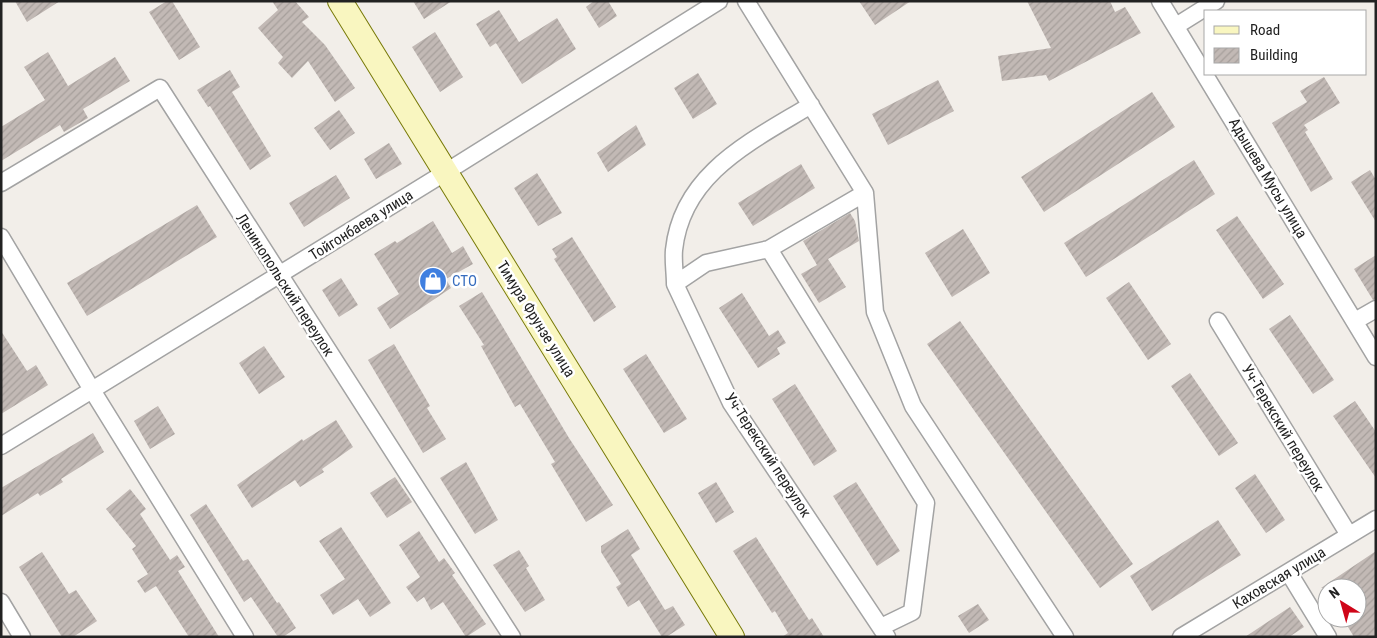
<svg xmlns="http://www.w3.org/2000/svg" width="1377" height="638" font-family="'Roboto Condensed',sans-serif">
  <style>
    .building { fill: url(#building-hatch) }
    .lines { fill: none; stroke-linecap: round; stroke-linejoin: round }
    .street-casing { stroke: #a3a3a3; stroke-width: 19 }
    .secondary-casing { stroke: #787a08; stroke-width: 26 }
    .street { stroke: #fff; stroke-width: 16 }
    .secondary { stroke: #f9f6c0; stroke-width: 24 }
    .labels { text-anchor: middle; stroke-width: 5; stroke-linejoin: round; paint-order: stroke }
    .street-label { font-size: 15px; fill: #222; stroke: #fff }
    .shop-label { font-size: 15px; fill: #366cbe; stroke: #fff; text-anchor: start }
  </style>
  <defs>
    <pattern id="building-hatch" width="6" height="6" patternUnits="userSpaceOnUse" patternTransform="scale(1.25)"><rect width="6" height="6" fill="#c2b9b5"/><path d="M-1 1l2-2M0 6l6-6M5 7l2-2" fill="none" stroke="#a69f9b"/></pattern>
  </defs>
  <rect width="100%" height="100%" fill="#f2eee9"/>
  <path class="building" d="M15,1H60L27,22Z
    M167,1H172L200,47L179,60L149,12Z
    M272,1H295L309,17L302,22L325,45L355,88L335,102L308,61L292,78L278,63L283,57L258,28L278,10Z
    M413,1H452L424,19Z
    M594,1H608L617,16L599,28L586,7Z
    M859,1H911L875,25Z
    M1027,1H1110L1115,12L1125,7L1141,33L1049,81L1046,75L1002,81L998,56L1051,48Z
    M499,10L519,42L557,18L576,49L522,84L496,43L490,47L476,24Z
    M435,32L463,77L440,92L412,47Z
    M48,52L68,86L115,57L130,81L83,109L88,118L64,132L60,125L1,161V127L45,100L24,67Z
    M230,70L240,87L232,92L271,156L250,170L210,106L208,107L197,90Z
    M698,73L717,104L693,119L674,88Z
    M1324,77L1340,103L1304,125L1308,130L1305,132L1333,179L1311,192L1272,123L1307,102L1300,91Z
    M938,80L954,111L888,145L872,114Z
    M1152,92L1175,127L1044,212L1021,177Z
    M339,110L355,133L330,150L314,128Z
    M636,125L646,145L608,172L597,153Z
    M389,143L402,164L376,179L364,159Z
    M1194,160L1215,194L1086,277L1064,243Z
    M801,164L815,188L753,226L738,203Z
    M1370,170L1376,180V222L1351,182Z
    M537,173L562,213L538,226L514,188Z
    M336,175L350,198L304,227L289,203Z
    M197,205L217,237L87,316L67,283Z
    M850,213L855,221L859,241L828,259L846,287L819,303L801,274L817,265L803,241Z
    M1237,216L1284,284L1263,299L1216,230Z
    M433,221L452,253L463,246L473,264L446,279L451,288L390,329L377,308L399,294L374,254L395,241L397,243Z
    M963,229L990,273L952,297L925,253Z
    M572,237L616,307L594,322L554,259L557,257L552,249Z
    M1376,255V299L1373,300L1354,269Z
    M341,278L358,305L339,317L322,290Z
    M1129,282L1171,344L1148,360L1106,298Z
    M482,292L569,438L613,505L586,522L551,464L555,462L520,404L515,407L481,346L484,345L459,306Z
    M742,293L769,336L778,330L786,343L777,348L780,354L758,368L719,308Z
    M1290,315L1334,380L1313,394L1269,329Z
    M960,321L1133,564L1100,588L927,344Z
    M1,331L27,371L36,365L48,385L1,414Z
    M394,344L430,406L427,408L446,439L423,453L368,360Z
    M264,346L285,377L259,394L239,363Z
    M646,354L687,419L664,433L623,369Z
    M1190,373L1238,443L1219,456L1171,386Z
    M795,384L837,451L814,466L772,399Z
    M1355,401L1376,432V478L1333,416Z
    M158,406L175,434L150,449L134,421Z
    M336,420L353,447L322,469L324,472L300,487L295,480L252,508L237,485L302,439L303,441Z
    M93,433L104,452L61,479L63,482L40,496L38,493L1,516V488Z
    M466,462L498,520L475,534L440,478Z
    M1255,474L1285,520L1266,533L1235,488Z
    M395,477L412,502L387,518L370,493Z
    M716,482L734,512L716,523L698,493Z
    M856,482L900,551L877,566L833,496Z
    M130,489L146,509L140,514L170,560L177,555L185,567L178,571L219,637H189L156,586L145,593L137,581L148,574L132,549L136,546L106,509Z
    M206,504L243,561L248,559L277,603L279,602L296,628L283,637H278L251,597L244,602L190,515Z
    M1218,520L1241,555L1152,611L1130,576Z
    M341,527L391,603L370,617L358,599L333,615L320,595L345,579L319,541Z
    M628,529L640,549L631,555L665,610L673,606L685,625L666,637H662L639,600L628,607L616,587L621,584L601,552V546Z
    M419,531L439,562L444,558L455,573L452,575L486,624L466,637L443,602L431,610L424,597L417,602L406,587L420,577L399,545Z
    M756,537L809,620L812,618L824,637H782L788,633L775,611L772,613L733,551Z
    M519,550L529,566L526,568L545,600L525,612L493,565Z
    M1376,551V637H1354L1345,622L1357,618V588H1321Z
    M42,552L69,594L76,590L97,621L73,637H62L19,567Z
    M978,604L989,620L969,633L958,616Z
    M1290,607L1304,627L1289,637H1245Z"/>
  <g class="lines">
    <g class="street-casing">
      <path id="street" d="M746,1L865,193L875,312L913,406L1065,637
        M1160,1L1376,357
        M1176,26L1216,1
        M1,183L160,88L512,637
        M865,193L769,249L706,263L675,284L731,403L887,637
        M1,237L92,390L245,637
        M769,249L926,503L912,612L881,627
        M675,284C675,273 673,261 674,250C682,173 752,141 811,105
        M1218,321L1349,535
        M1355,321L1376,309
        M1,446L446,172L719,1
        M1289,573L1328,637
        M1,602L22,637
        M1181,637L1376,519"/>
    </g>
    <g class="secondary-casing">
      <path id="secondary" d="M340,1L732,637"/>
    </g>
    <use href="#street" class="street"/>
    <use href="#secondary" class="secondary"/>
  </g>
  <defs>
    <g id="shop-disc" transform="scale(1.4375)"><circle r="9.5" fill="#3f7fe0" stroke="#fff"/><path d="M-5-2.5h2.3a2.7 3.5 0 0 1 5.4 0H5L5.5 6h-11ZM-1.5-2.5h3a1.5 2.3 0 0 0-3 0Z" fill="#fff"/></g>
  </defs>
  <g fill-rule="evenodd">
    <use href="#shop-disc" x="433" y="281"/>
  </g>
  <g class="labels">
    <g class="street-label">
      <text transform="translate(1268 178) rotate(59)" y="5">Адышева Мусы улица</text>
      <text transform="translate(361 225) rotate(-32)" y="5">Тойгонбаева улица</text>
      <text transform="translate(285 285) rotate(57)" y="5">Ленинопольский переулок</text>
      <text transform="translate(536 319) rotate(58)" y="5">Тимура Фрунзе улица</text>
      <text transform="translate(1283 428) rotate(59)" y="5">Уч-Терекский переулок</text>
      <text transform="translate(768 455) rotate(57)" y="5">Уч-Терекский переулок</text>
      <text transform="translate(1279 578) rotate(-31)" y="5">Каховская улица</text>
    </g>
    <g class="shop-label">
      <text x="452" y="286">СТО</text>
    </g>
  </g>
  <rect width="1377" height="638" fill="none" stroke="#222222" stroke-width="5"/>
  <rect x="1204" y="10" width="162" height="65" fill="#ffffff" stroke="#a7a7a7"/>
  <rect x="1214" y="26" width="25" height="8" fill="#f9f6c0" stroke="#a7a7a7"/>
  <text x="1250" y="35" font-size="15" fill="#222222">Road</text>
  <rect x="1214" y="48" width="25" height="15" fill="url(#building-hatch)" stroke="#a7a7a7"/>
  <text x="1250" y="60" font-size="15" fill="#222222">Building</text>
  <g transform="translate(1342 603) rotate(323)"><circle r="24" fill="#ffffff" stroke="#a7a7a7"/>
  <path d="M0-4L9 19L0 12L-9 19Z" fill="#cf0518"/>
  <text y="-8" font-size="14" font-weight="bold" text-anchor="middle" fill="#222222">N</text>
  </g>
</svg>
